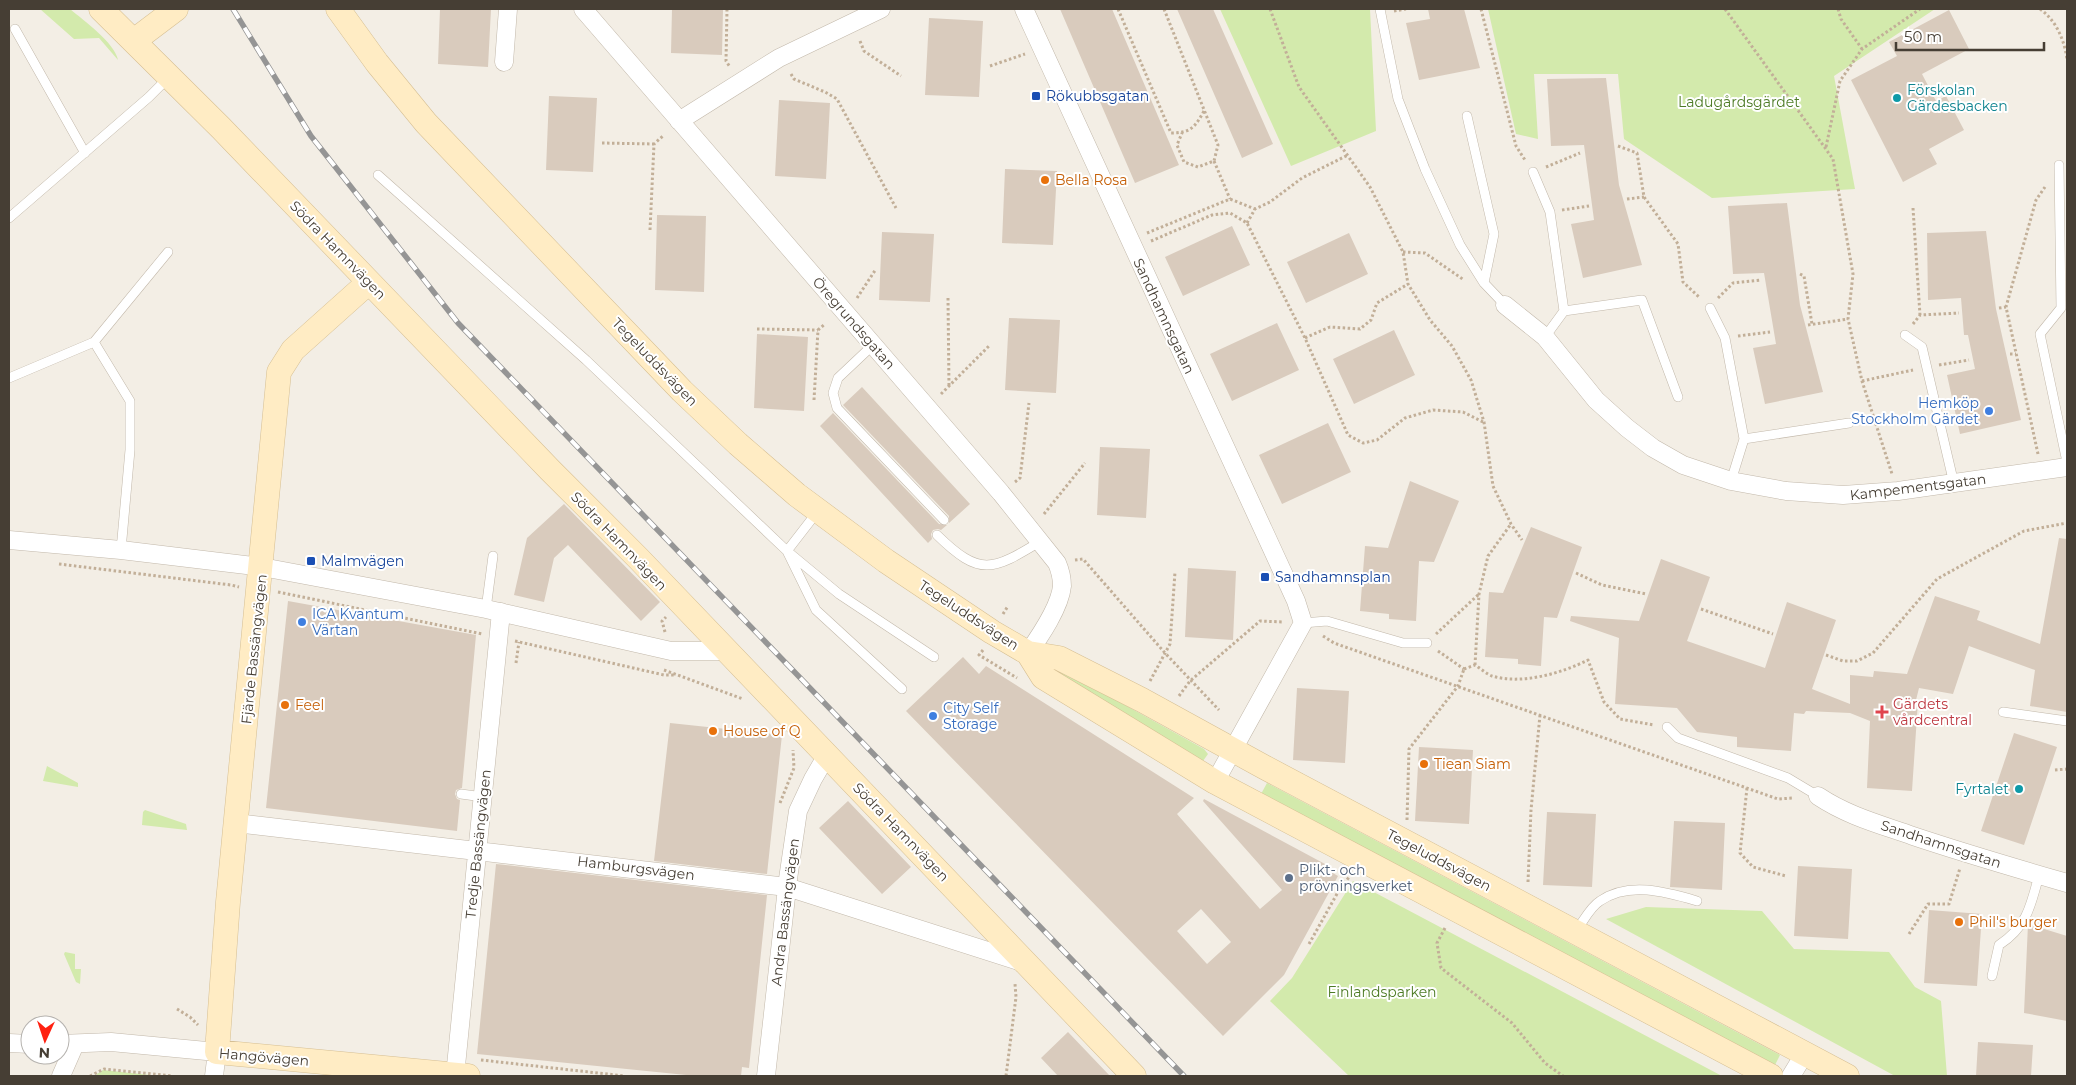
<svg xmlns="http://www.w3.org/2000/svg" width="2076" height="1085" font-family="Montserrat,sans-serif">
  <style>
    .green { fill: #d3eaac }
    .building { fill: #d9cbbd; fill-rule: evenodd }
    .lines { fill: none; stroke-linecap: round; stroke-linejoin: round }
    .lane-casing { stroke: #c2b8aa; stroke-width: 10 }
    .street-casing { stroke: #c2b8aa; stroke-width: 19 }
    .secondary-casing { stroke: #d6bf93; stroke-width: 25 }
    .path { stroke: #c2af98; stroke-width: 3; stroke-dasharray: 2.5 2.5; stroke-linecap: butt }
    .lane { stroke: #fff; stroke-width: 9 }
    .street { stroke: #fff; stroke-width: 18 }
    .secondary { stroke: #ffecc4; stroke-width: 24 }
    .rail-casing { stroke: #959595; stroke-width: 5.5 }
    .rail { stroke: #fff; stroke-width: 4; stroke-dasharray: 11; stroke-linecap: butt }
    .transit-dot { fill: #1a4fb4; stroke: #fff; stroke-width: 2 }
    .culture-dot { fill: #0f9aa8; stroke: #fff; stroke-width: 2 }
    .food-dot { fill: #e8710a; stroke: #fff; stroke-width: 2 }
    .shop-dot { fill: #3f7fe0; stroke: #fff; stroke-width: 2 }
    .health-dot { fill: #e0444e; stroke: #fff; stroke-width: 2 }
    .service-dot { fill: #5c6f8a; stroke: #fff; stroke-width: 2 }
    .labels { text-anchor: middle; stroke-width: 4; stroke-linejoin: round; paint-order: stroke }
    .culture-label { font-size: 14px; fill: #0d838f; stroke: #fff; text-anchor: start }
    .transit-label { font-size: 14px; fill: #164399; stroke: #fff; text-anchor: start }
    .park-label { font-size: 14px; fill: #4d7b25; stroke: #fff }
    .food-label { font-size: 14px; fill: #c56008; stroke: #fff; text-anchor: start }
    .street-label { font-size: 14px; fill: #463e34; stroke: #fff }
    .shop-label { font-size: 14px; fill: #366cbe; stroke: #fff; text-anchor: start }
    .health-label { font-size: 14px; fill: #be3a42; stroke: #fff; text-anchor: start }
    .service-label { font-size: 14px; fill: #4e5e75; stroke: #fff; text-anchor: start }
  </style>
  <rect width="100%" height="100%" fill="#f3eee5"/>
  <path class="green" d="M40,9H70C83,20 115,43 118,60L99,38L74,39Z
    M1220,9H1370L1376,131L1291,166Z
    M1488,9H1935L1834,76L1855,189L1712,198L1624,139L1618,74H1534L1538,139L1516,134Z
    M1053,665L1204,749L1208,754L1203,761L1052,669Z
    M47,766L78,783V787L43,781Z
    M1267,783L1780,1055L1774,1067L1261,794Z
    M145,810L186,824L187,830L142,825L143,812Z
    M1353,881L1722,1076H1349L1270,1001L1292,978Z
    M1646,907L1762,911L1794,949L1889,952L1915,987L1941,1001L1947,1076H1895L1606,919Z
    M65,952L75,954V969H81L80,984L76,982L64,954Z
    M103,1070L160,1076H94Z"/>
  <path class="building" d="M440,9H491L488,67L438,64Z
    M672,9H723L722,55L671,53Z
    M1060,9H1112L1179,165L1135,183Z
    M1177,9H1213L1273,144L1242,158Z
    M1428,9H1464L1480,68L1419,80L1406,23L1430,19Z
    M1949,10L1969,49L1922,74L1936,101L1946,96L1964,130L1929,149L1937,164L1903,182L1851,80L1897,56L1889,42Z
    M929,18L983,21L979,97L925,95Z
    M1606,78L1619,185L1642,265L1583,278L1571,224L1594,220L1584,145L1551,146L1547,79Z
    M549,96L597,98L593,172L546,170Z
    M779,100L830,103L826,179L775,176Z
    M1005,169L1057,171L1053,245L1002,243Z
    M1787,203L1800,305L1823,392L1765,404L1753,348L1776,344L1764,273L1733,274L1728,206Z
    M657,215L706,216L704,292L655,290Z
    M1232,226L1250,265L1183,296L1165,257Z
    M1986,231L1996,309L2021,420L1960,434L1947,375L1975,369L1968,335H1964L1961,298L1928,300L1927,233Z
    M882,232L934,234L930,302L879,300Z
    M1349,233L1368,274L1306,303L1287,262Z
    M1009,318L1060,320L1056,393L1005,390Z
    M1277,323L1299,370L1232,401L1210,354Z
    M1394,330L1415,375L1354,404L1333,359Z
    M757,334L808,337L804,411L754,408Z
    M862,387L970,504L949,523V516L843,405Z
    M833,413L939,524L947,525L941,530L938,529L933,530L931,534L932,539L928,543L820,426Z
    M1328,423L1351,472L1282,504L1259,455Z
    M1100,447L1150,449L1146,518L1097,515Z
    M1410,481L1459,501L1434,562L1419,561L1416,621L1389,619V614L1360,611L1365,546L1388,548Z
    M564,504L660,602L641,621L568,545L554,558L544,602L514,595L527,538Z
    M1531,527L1582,547L1557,618L1544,617L1541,666L1518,664V659L1485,657L1489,592L1503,593Z
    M2059,538L2067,539V712L2030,706L2035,670L1969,646L1953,694L1919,688L1916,700L1918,701L1912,791L1867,788L1870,721L1850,713L1806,711L1804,714L1794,713L1791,751L1737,747V737L1697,732L1677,708L1615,704L1619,638L1570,621L1571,616L1639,621L1661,559L1710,577L1687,641L1765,668L1787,602L1836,620L1812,689L1850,704V675L1873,677L1874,671L1907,674L1935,596L1980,611L1977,620L2040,644Z
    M1188,568L1236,571L1233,640L1185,637Z
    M288,601L476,635L462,788L456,790L455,794L457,799L460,800L457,831L266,808Z
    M963,657L979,674L986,666L1194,798L1177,814L1260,909L1282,890L1203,801L1204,799L1325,864L1324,868L1338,876L1284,975L1223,1036L906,711ZM1201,909L1231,942L1207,964L1177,931Z
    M1297,688L1349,691L1345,763L1293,760Z
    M670,723L782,735L767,874L654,861Z
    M2014,733L2057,747L2024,845L1981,831Z
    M1419,747L1473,750L1469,824L1415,821Z
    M848,801L911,867L882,894L819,828Z
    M1547,812L1596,814L1592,887L1543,885Z
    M1674,821L1725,823L1722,890L1670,887Z
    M496,864L767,895L749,1068L742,1067L741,1076H696L477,1054Z
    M1798,866L1852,869L1848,939L1794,936Z
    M1929,910L1982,914L1977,986L1924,983Z
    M2028,924L2067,936V1021L2024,1013Z
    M1068,1032L1110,1076H1058L1041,1058Z
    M1978,1042L2033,1045L2031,1076H1976Z"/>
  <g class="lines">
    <g class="lane-casing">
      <path id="lane" d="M1380,9L1398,99L1425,169L1460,245L1484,283L1505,305
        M15,29L85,153
        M1467,116L1494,234L1484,283
        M2059,165L2061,308L2040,334L2067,462
        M1533,172L1550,212L1564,311
        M378,175L586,360L787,551L816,610L902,689
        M9,218L149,97L168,78
        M1710,308L1725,338L1744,439L1731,481
        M1905,335L1922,347L1954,484
        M1545,337L1564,311L1642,300L1678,397
        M94,342L130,401V450L121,550
        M873,345L838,378L833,393L837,408L944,520
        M9,378L94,342L168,252
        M1744,439L1849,423
        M818,511L787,551L839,594L934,657
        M937,535C980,577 992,571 1041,541
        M486,609L493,556
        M1303,623L1327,621L1403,643H1427
        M2003,712L2067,721
        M1667,727L1678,738L1788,778L1818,796
        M461,794L483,797
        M1576,931C1583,922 1590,907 1600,901C1629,881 1666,892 1697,901
        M1992,976L1999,945C2027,927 2031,905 2039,875"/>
    </g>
    <g class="street-casing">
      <path id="street" d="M583,9L1001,493L1057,563C1060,570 1062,578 1062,586C1060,607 1040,636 1028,653
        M1024,9L1296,601L1303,623L1215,782
        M504,62L508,9
        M679,121L779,58L881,9
        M1505,305L1545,337L1596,400L1627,428L1653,448L1683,465L1731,481L1786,491L1843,495L1898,491L2067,467
        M9,540L121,550L262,567L486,609L671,651H726
        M1818,796C1848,816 1879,824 1913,836C1964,853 2015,868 2067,883
        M236,823L787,887L1025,963
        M9,1043L30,1044
        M60,1044L111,1042L217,1052L214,1076
        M61,1076L75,1044
        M455,1076L501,612
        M766,1076L788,879L798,811L813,779L827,755
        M1791,1076L1805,1053"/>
    </g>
    <g class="secondary-casing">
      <path id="secondary" d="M101,9L221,128L550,470L638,558L1134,1076
        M338,9L377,63L426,123L682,391L738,444L797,495L886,561L992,632L1028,653L1059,658L1142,700L1264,767L1847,1076
        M135,40L176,9
        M369,282L293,350L279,372L228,902L217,1052L468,1076
        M1028,653L1043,677L1215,782L1771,1076"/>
    </g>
    <path class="path" d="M727,9L726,61L730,67
      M1118,9L1171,133C1191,133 1195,127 1204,111
      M1164,9L1218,145L1214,161L1198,167L1184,162L1177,145L1182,133
      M1270,9L1299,87L1370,187L1403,252L1408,284L1430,320L1452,346L1471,380L1484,422L1493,486L1511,524L1522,540
      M1481,9L1516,146L1525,160
      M1725,9L1833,159L1853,274L1848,319L1862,381L1892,474
      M1838,9L1841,19L1862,49
      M2040,9C2056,20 2065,41 2067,60
      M1394,11L1406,9
      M860,41L864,51L901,76
      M990,66L1025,54
      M791,74L794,79L825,92L837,99L896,208
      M602,143L654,144
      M1618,146L1637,153L1644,197L1678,244L1683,282L1700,298
      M1826,147L1840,81L1862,49L1920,9
      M1214,161L1230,199
      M1546,167L1580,153
      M1627,199L1644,197
      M1913,208L1920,315
      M1562,210L1589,206
      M1247,223L1255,209L1270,202L1302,178L1348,155
      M650,230L654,144L664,135
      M1147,233L1230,199L1255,209
      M1151,241L1212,215L1230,213L1247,223L1305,338L1348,435L1363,443L1377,440L1405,418L1433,410L1463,412L1483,422
      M1403,252L1425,253L1464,280
      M1800,274L1804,276L1812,324
      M857,298L876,269
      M948,298L949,387
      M1718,298L1733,283L1761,280
      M1999,308L2006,307
      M1913,324L1920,315L1959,313
      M1808,325L1848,319
      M757,329L818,330
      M1738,336L1770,332
      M1305,338L1330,327L1360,329L1371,320L1377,303L1408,284
      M2010,354H2016
      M1939,365L1969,360
      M1862,381L1913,370
      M941,394L989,346
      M814,400L818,330L825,324
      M2038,454L2006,307L2036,200L2045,187
      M1015,482L1020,478L1029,403
      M1044,514L1085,463
      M1075,560L1083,559L1165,653L1219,710
      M59,564L231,585L239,587
      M1576,573L1602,585L1646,594
      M278,592L482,634
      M1701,609L1773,634
      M1003,614L1008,606
      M665,632L662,621L666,617
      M1436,634L1479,594
      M1323,636L1334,643L1778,799L1793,798
      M515,641L664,675H675
      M983,650L979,655L1017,678
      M1438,651L1464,669
      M1826,655L1843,661H1857L1873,653L1937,579L2024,531L2067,523
      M516,663L519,642
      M1475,665L1479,594L1488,556L1511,524
      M1464,669L1475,665C1481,669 1487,674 1492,676C1522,685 1562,673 1588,660L1604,702L1620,719L1654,725
      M664,670L743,699
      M1150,681L1170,644L1175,572
      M1179,696L1190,681L1260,621L1283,622
      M2055,770L2067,769
      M1747,788L1740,853L1753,867L1786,876
      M780,803L794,768L793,750
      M1407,820L1409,749L1458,686L1464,669
      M1528,882L1531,810L1540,715
      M1445,928L1437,943L1441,968L1512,1023L1545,1063L1563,1076
      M1909,934L1928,904H1949L1960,868
      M1309,944L1338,892L1349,877
      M177,1009L190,1017L198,1025
      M481,1060L625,1076
      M90,1076L104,1069L173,1076
      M1006,1076L1016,997L1015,984"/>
    <use href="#lane" class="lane"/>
    <use href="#street" class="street"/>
    <use href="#secondary" class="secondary"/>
    <g class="rail-casing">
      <path id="rail" d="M233,9L311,136L458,323L1184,1076"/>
    </g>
    <use href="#rail" class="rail"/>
  </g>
  <g class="transit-dot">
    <rect x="1031" y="91" width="10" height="10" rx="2.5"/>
    <rect x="306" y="556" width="10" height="10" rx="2.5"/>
    <rect x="1260" y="572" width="10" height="10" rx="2.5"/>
  </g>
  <g class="culture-dot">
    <circle cx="1897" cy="98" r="5"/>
    <circle cx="2019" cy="789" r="5"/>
  </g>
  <g class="food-dot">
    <circle cx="1045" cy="180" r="5"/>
    <circle cx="285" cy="705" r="5"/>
    <circle cx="713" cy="731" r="5"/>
    <circle cx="1424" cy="764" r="5"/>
    <circle cx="1959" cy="922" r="5"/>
  </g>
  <g class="shop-dot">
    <circle cx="1989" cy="411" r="5"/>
    <circle cx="302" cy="622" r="5"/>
    <circle cx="933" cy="716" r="5"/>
  </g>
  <path class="health-dot" d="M1879.5 704.5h5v5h5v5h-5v5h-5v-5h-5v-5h5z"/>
  <circle class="service-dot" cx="1289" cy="878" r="5"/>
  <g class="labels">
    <g class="culture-label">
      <text x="1907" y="95">Förskolan<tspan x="1907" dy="16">Gärdesbacken</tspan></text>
      <text x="2009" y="794" text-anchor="end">Fyrtalet</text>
    </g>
    <g class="transit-label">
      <text x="1046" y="101">Rökubbsgatan</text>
      <text x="321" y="566">Malmvägen</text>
      <text x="1275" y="582">Sandhamnsplan</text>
    </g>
    <g class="park-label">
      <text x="1739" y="107">Ladugårdsgärdet</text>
      <text x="1382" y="997">Finlandsparken</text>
    </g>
    <g class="food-label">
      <text x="1055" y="185">Bella Rosa</text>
      <text x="295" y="710">Feel</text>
      <text x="723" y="736">House of Q</text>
      <text x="1434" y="769">Tiean Siam</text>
      <text x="1969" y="927">Phil's burger</text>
    </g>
    <g class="street-label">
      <text transform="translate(338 250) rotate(46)" y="5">Södra Hamnvägen</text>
      <text transform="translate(1164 316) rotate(65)" y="5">Sandhamnsgatan</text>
      <text transform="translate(854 323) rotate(49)" y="5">Öregrundsgatan</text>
      <text transform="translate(655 362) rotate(46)" y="5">Tegeluddsvägen</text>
      <text transform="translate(1918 487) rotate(-7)" y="5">Kampementsgatan</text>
      <text transform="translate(619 541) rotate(46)" y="5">Södra Hamnvägen</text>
      <text transform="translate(969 615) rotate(33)" y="5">Tegeluddsvägen</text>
      <text transform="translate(254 649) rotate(-84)" y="5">Fjärde Bassängvägen</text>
      <text transform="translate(901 832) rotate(46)" y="5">Södra Hamnvägen</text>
      <text transform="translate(478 844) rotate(-84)" y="5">Tredje Bassängvägen</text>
      <text transform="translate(1941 844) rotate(18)" y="5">Sandhamnsgatan</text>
      <text transform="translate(1439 860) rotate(28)" y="5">Tegeluddsvägen</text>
      <text transform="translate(636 868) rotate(7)" y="5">Hamburgsvägen</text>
      <text transform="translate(785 912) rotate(-83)" y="5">Andra Bassängvägen</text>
      <text transform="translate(264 1057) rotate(5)" y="5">Hangövägen</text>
    </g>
    <g class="shop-label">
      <text x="1979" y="408" text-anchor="end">Hemköp<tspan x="1979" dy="16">Stockholm Gärdet</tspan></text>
      <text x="312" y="619">ICA Kvantum<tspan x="312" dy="16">Värtan</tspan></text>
      <text x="943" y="713">City Self<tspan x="943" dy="16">Storage</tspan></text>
    </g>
    <g class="health-label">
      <text x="1893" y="709">Gärdets<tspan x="1893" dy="16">vårdcentral</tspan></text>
    </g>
    <g class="service-label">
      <text x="1299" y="875">Plikt- och<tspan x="1299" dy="16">prövningsverket</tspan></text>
    </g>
  </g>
  <rect width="2076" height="1085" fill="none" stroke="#463e34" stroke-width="20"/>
  <g transform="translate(45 1040) rotate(183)"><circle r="24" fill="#ffffff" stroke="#b5b2ae"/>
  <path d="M0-4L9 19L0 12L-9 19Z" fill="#ff2111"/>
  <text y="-8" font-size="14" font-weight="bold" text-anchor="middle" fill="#463e34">N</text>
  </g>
  <path d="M1896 42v8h148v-8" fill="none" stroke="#463e34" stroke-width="2.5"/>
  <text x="1904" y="42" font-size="15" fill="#463e34" stroke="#ffffff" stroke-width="4" paint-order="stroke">50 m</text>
</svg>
